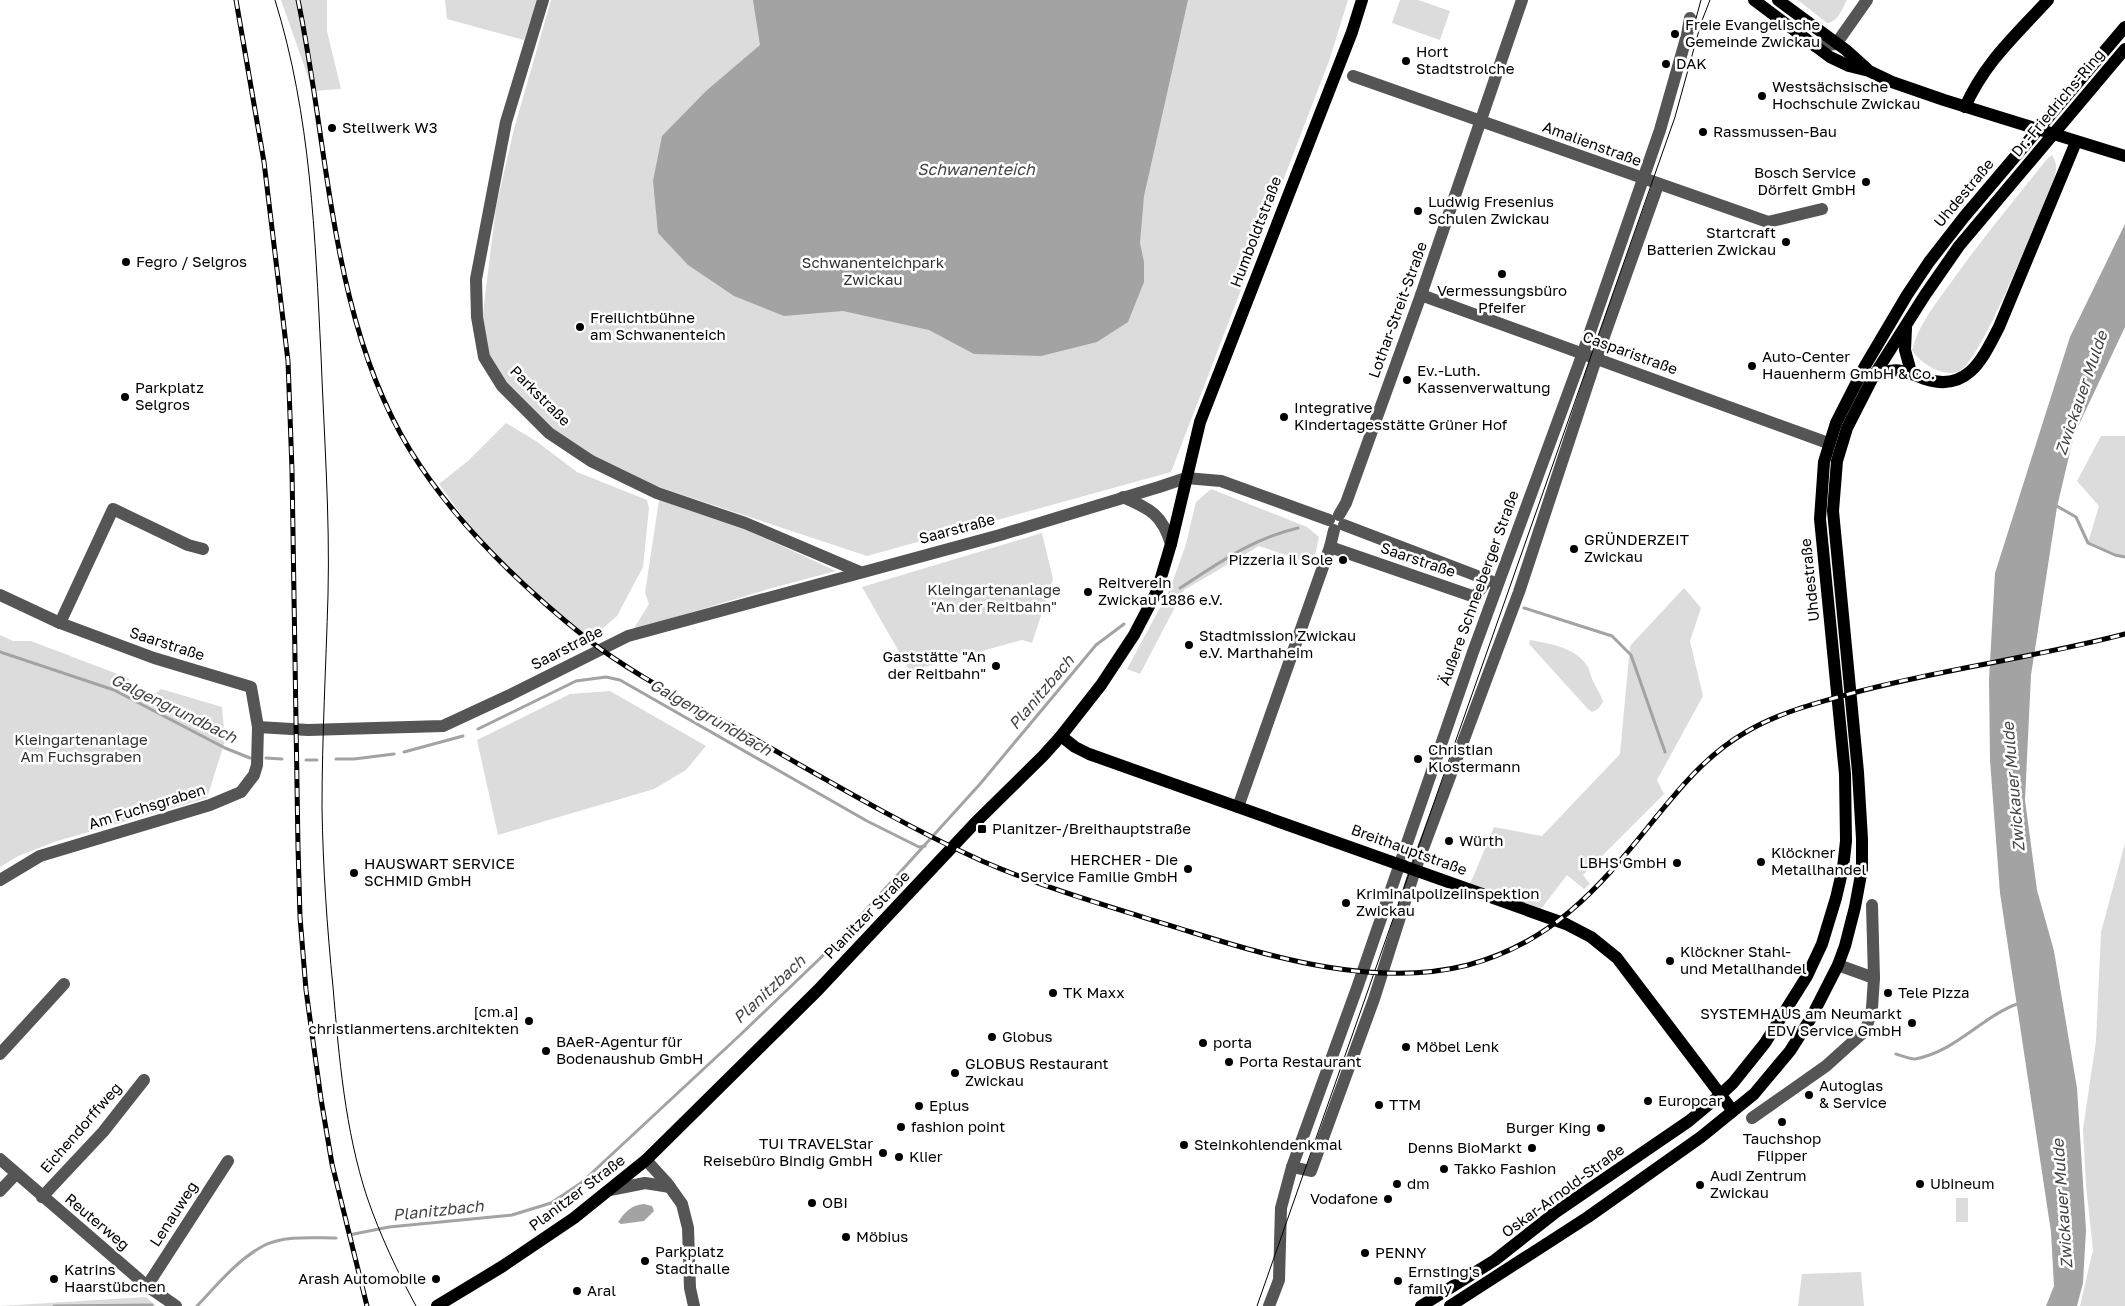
<svg xmlns="http://www.w3.org/2000/svg" width="2125" height="1306" viewBox="0 0 2125 1306" font-family="'Golos Text',sans-serif">
<style>
.green{fill:#dcdcdc}
.water{fill:#a3a3a3}
.lines{fill:none;stroke-linecap:round;stroke-linejoin:round}
.stream{stroke:#a3a3a3;stroke-width:3}
.minor{stroke:#555;stroke-width:12}
.major{stroke:#000;stroke-width:12}
.tram{stroke:#000;stroke-width:1}
.rail-casing{stroke:#000;stroke-width:5}
.rail{stroke:#fff;stroke-width:3;stroke-dasharray:9;stroke-linecap:butt}
.poi-dot{fill:#000;stroke:#fff;stroke-width:2}
.labels{text-anchor:middle;stroke-width:5;stroke-linejoin:round;paint-order:stroke}
.poi-label{font-size:15px;fill:#000;stroke:#fff;text-anchor:start}
.street-label{font-size:15px;fill:#000;stroke:#fff}
.park-label{font-size:15px;fill:#333;stroke:#fff}
.water-label{font-size:16px;font-style:italic;fill:#444;stroke:#fff}
</style>
<rect width="100%" height="100%" fill="#fff"/>
<g class="green">
<path d="M281,0H327V31L341,89L313,91Z"/>
<path d="M445,0H537L524,40L447,19Z"/>
<path d="M551,0H1348L1329,61L1171,472L867,556L653,485L595,461L531,416L496,370L486,348L482,321L496,207L514,129Z"/>
<path d="M1400,0H1418L1450,11L1440,40L1392,23Z"/>
<path d="M1798,0H1847C1842,9 1838,22 1827,23Z"/>
<path d="M2052,155C2059,166 2056,174 2051,186C2039,214 1980,365 1958,372C1942,377 1920,363 1912,350C1919,324 1936,303 1952,281C1982,239 2015,199 2047,159Z"/>
<path d="M506,423L536,441L577,472L647,500L649,508L643,567L617,616L589,640L525,584L479,539L439,484L468,461Z"/>
<path d="M2101,436H2125V557L2115,555L2088,543L2099,506L2077,481Z"/>
<path d="M1211,489L1307,527L1319,537L1313,564L1259,546L1184,590L1140,674L1127,669L1170,589L1186,544L1196,502Z"/>
<path d="M659,500L745,529L836,571L772,588L633,630L649,604L645,593Z"/>
<path d="M1042,533L1053,579L1032,643L1022,640L910,671L862,587Z"/>
<path d="M1684,588L1701,608L1690,641L1703,696L1657,780L1664,794L1583,875L1590,884L1584,889L1567,875L1537,914L1468,889L1494,827L1542,836L1620,754L1630,646Z"/>
<path d="M0,635L13,641H31L128,678L133,687L155,694L161,689L222,707L225,741L207,798L57,841L18,856L0,867Z"/>
<path d="M1530,640C1550,644 1576,647 1588,667C1590,671 1591,677 1593,681C1596,688 1601,694 1603,702L1598,709L1592,712L1587,708L1529,644Z"/>
<path d="M610,691L706,746L686,770L654,789L498,835L477,740L570,694Z"/>
<path d="M2125,843V1306H2080L2093,1250L2086,1185L2083,1129L2096,1041L2101,932Z"/>
<rect x="1956" y="1198" width="12" height="24"/>
<path d="M1861,1272L1864,1306H1798L1802,1274Z"/>
<path d="M146,1297L156,1306H0Z"/>
</g>
<g class="water">
<path d="M753,0H1188L1144,196L1140,243L1144,262V282L1128,322L1097,342L1041,356L974,354L929,330L843,311L784,316L734,296L688,265L658,233L653,181L662,136L706,91L760,45Z"/>
<path d="M2125,224V327L2074,435L2057,507L2031,675L2025,800L2037,890L2054,951L2077,1088L2086,1230L2083,1283L2077,1306H2046L2054,1286L2051,1232L2000,893L1990,760L1989,680L1995,573L2070,337Z"/>
<path d="M644,1204L652,1206L654,1211L644,1221L621,1224L618,1222C625,1212 631,1205 644,1204Z"/>
</g>
<g class="lines">
<g class="stream">
<path d="M2055,505L2076,517L2088,543L2115,555L2125,557"/>
<path d="M1180,588C1219,563 1251,539 1298,528"/>
<path d="M1524,608L1612,636L1631,655L1665,752"/>
<path d="M0,652L114,690L225,748L250,758"/>
<path d="M478,729L576,681L606,677L620,680L867,821L919,847L925,846"/>
<path d="M404,752L463,736"/>
<path d="M266,758L282,759"/>
<path d="M336,759H354L394,754"/>
<path d="M306,760H317"/>
<path d="M1896,1054C1902,1056 1910,1059 1915,1059C1956,1052 1983,1015 2020,1003"/>
<path d="M349,1235L389,1227L512,1215L551,1203L581,1183L739,1036L835,944L980,784L1096,645L1124,624"/>
<path d="M54,1306L152,1305"/>
<path d="M197,1306C217,1285 237,1260 263,1246C285,1235 313,1238 336,1238"/>
</g>
<g class="minor">
<path d="M543,0L506,122L476,279L477,317L484,357L502,386L549,433L591,461L657,493L745,523L860,572"/>
<path d="M1815,46L1836,44L1867,0"/>
<path d="M1353,76L1768,222L1822,209"/>
<path d="M1421,295L1828,443"/>
<path d="M1123,497C1150,509 1162,514 1171,544"/>
<path d="M1339,515L1346,503L1421,295L1522,0"/>
<path d="M1344,525L1493,582"/>
<path d="M1330,547L1475,597L1487,580"/>
<path d="M0,595L60,623L154,658L251,687L258,727L257,765L254,775L241,792L210,805L40,856L0,880"/>
<path d="M60,623L113,509L188,545L203,549"/>
<path d="M258,727L308,730L443,726L510,695L628,636L1000,535L1159,487L1186,478L1221,481L1329,520"/>
<path d="M1238,807L1330,547L1334,530"/>
<path d="M1872,905L1874,978"/>
<path d="M0,1054L64,984"/>
<path d="M1752,1118L1826,1066L1866,1030L1872,1008L1874,978L1838,965"/>
<path d="M0,1159L147,1286L176,1306"/>
<path d="M646,1160L667,1183L682,1204L688,1228L690,1288L694,1306"/>
<path d="M1292,1167L1311,1171L1374,999L1415,870L1519,592L1596,359L1658,185"/>
<path d="M610,1190L645,1183L670,1187"/>
<path d="M0,1191L16,1174"/>
<path d="M42,1197L103,1132L144,1080"/>
<path d="M147,1286L228,1161"/>
<path d="M1269,1306L1279,1280L1281,1208L1292,1167L1357,988L1473,652L1580,361L1660,130L1687,35L1690,18"/>
</g>
<g class="major">
<path d="M1754,0L1830,57L1849,66L1869,71L1892,82L1944,100L2125,156"/>
<path d="M1778,0L1846,50L1867,69"/>
<path d="M1965,107C1985,62 2015,36 2048,0"/>
<path d="M1906,328L1905,350L1911,372"/>
<path d="M1873,377C1897,365 1903,371 1925,379C1968,393 1983,358 1999,327L2076,142"/>
<path d="M1061,736L1075,747L1089,754L1566,924L1591,937L1617,958L1733,1111"/>
<path d="M437,1306L503,1266L574,1218L646,1160L818,990L975,823L1043,756L1061,736L1101,685L1134,635L1157,591L1171,544L1200,422L1352,32L1362,0"/>
<path d="M1421,1306L1495,1260L1556,1212L1689,1121L1719,1096L1733,1083L1765,1043L1807,976L1822,944L1836,898L1843,868L1846,841L1845,774L1820,519L1824,462L1836,423L1865,366L1907,295L1929,262L1964,217L2125,27"/>
<path d="M1450,1306L1588,1217L1701,1137L1754,1094L1790,1051L1811,1018L1838,965L1845,946L1855,907L1862,869V839L1858,772L1833,511L1837,461L1847,428L1873,377L1925,295L1959,246L2125,49"/>
</g>
<g class="tram">
<path d="M275,0C311,116 315,235 321,355C324,435 330,515 328,595C326,666 322,737 322,808C323,868 327,927 333,987C339,1057 345,1130 367,1197C380,1235 397,1271 416,1306"/>
<path d="M1695,22L1701,0"/>
<path d="M1257,1306L1675,117L1701,23L1710,0"/>
</g>
<g class="rail-casing">
<g id="rail">
<path d="M236,0L264,162L288,361L292,470L298,847L300,917L306,990L321,1099L332,1164L367,1306"/>
<path d="M298,0C329,147 330,320 410,450C455,523 520,585 586,638C634,676 691,703 744,733C822,777 900,824 982,861C1049,890 1121,910 1191,932C1278,959 1378,988 1468,965C1551,943 1598,889 1649,826C1678,790 1706,755 1746,732C1778,713 1813,704 1849,694C1940,669 2034,658 2125,634"/>
</g>
</g>
<use href="#rail" class="rail"/>
</g>
<g class="poi-dot">
<circle cx="1675" cy="34" r="5"/>
<circle cx="1406" cy="61" r="5"/>
<circle cx="1666" cy="64" r="5"/>
<circle cx="1762" cy="96" r="5"/>
<circle cx="332" cy="128" r="5"/>
<circle cx="1703" cy="132" r="5"/>
<circle cx="1866" cy="182" r="5"/>
<circle cx="1418" cy="211" r="5"/>
<circle cx="1786" cy="242" r="5"/>
<circle cx="126" cy="262" r="5"/>
<circle cx="1502" cy="274" r="5"/>
<circle cx="580" cy="327" r="5"/>
<circle cx="1752" cy="366" r="5"/>
<circle cx="1407" cy="380" r="5"/>
<circle cx="125" cy="397" r="5"/>
<circle cx="1284" cy="417" r="5"/>
<circle cx="1574" cy="549" r="5"/>
<circle cx="1343" cy="560" r="5"/>
<circle cx="1088" cy="592" r="5"/>
<circle cx="1189" cy="645" r="5"/>
<circle cx="996" cy="666" r="5"/>
<circle cx="1418" cy="759" r="5"/>
<rect x="977" y="824" width="10" height="10" rx="2.5"/>
<circle cx="1449" cy="841" r="5"/>
<circle cx="1761" cy="862" r="5"/>
<circle cx="1677" cy="863" r="5"/>
<circle cx="1188" cy="869" r="5"/>
<circle cx="354" cy="873" r="5"/>
<circle cx="1346" cy="903" r="5"/>
<circle cx="1670" cy="961" r="5"/>
<circle cx="1053" cy="993" r="5"/>
<circle cx="1888" cy="993" r="5"/>
<circle cx="529" cy="1021" r="5"/>
<circle cx="1912" cy="1023" r="5"/>
<circle cx="992" cy="1037" r="5"/>
<circle cx="1203" cy="1043" r="5"/>
<circle cx="1406" cy="1047" r="5"/>
<circle cx="546" cy="1051" r="5"/>
<circle cx="1229" cy="1062" r="5"/>
<circle cx="955" cy="1073" r="5"/>
<circle cx="1809" cy="1095" r="5"/>
<circle cx="1648" cy="1101" r="5"/>
<circle cx="1379" cy="1105" r="5"/>
<circle cx="919" cy="1106" r="5"/>
<circle cx="1782" cy="1122" r="5"/>
<circle cx="901" cy="1127" r="5"/>
<circle cx="1601" cy="1128" r="5"/>
<circle cx="1184" cy="1145" r="5"/>
<circle cx="1532" cy="1148" r="5"/>
<circle cx="883" cy="1153" r="5"/>
<circle cx="899" cy="1157" r="5"/>
<circle cx="1444" cy="1169" r="5"/>
<circle cx="1397" cy="1184" r="5"/>
<circle cx="1920" cy="1184" r="5"/>
<circle cx="1700" cy="1185" r="5"/>
<circle cx="1388" cy="1199" r="5"/>
<circle cx="812" cy="1203" r="5"/>
<circle cx="846" cy="1237" r="5"/>
<circle cx="1365" cy="1253" r="5"/>
<circle cx="645" cy="1261" r="5"/>
<circle cx="54" cy="1279" r="5"/>
<circle cx="436" cy="1279" r="5"/>
<circle cx="1398" cy="1281" r="5"/>
<circle cx="577" cy="1291" r="5"/>
</g>
<g class="labels">
<g class="poi-label">
<text x="1685" y="30">Freie Evangelische<tspan x="1685" dy="17">Gemeinde Zwickau</tspan></text>
<text x="1416" y="57">Hort<tspan x="1416" dy="17">Stadtstrolche</tspan></text>
<text x="1676" y="69">DAK</text>
<text x="1772" y="92">Westsächsische<tspan x="1772" dy="17">Hochschule Zwickau</tspan></text>
<text x="342" y="133">Stellwerk W3</text>
<text x="1713" y="137">Rassmussen-Bau</text>
<text x="1856" y="178" text-anchor="end">Bosch Service<tspan x="1856" dy="17">Dörfelt GmbH</tspan></text>
<text x="1428" y="207">Ludwig Fresenius<tspan x="1428" dy="17">Schulen Zwickau</tspan></text>
<text x="1776" y="238" text-anchor="end">Startcraft<tspan x="1776" dy="17">Batterien Zwickau</tspan></text>
<text x="136" y="267">Fegro / Selgros</text>
<text x="1502" y="296" text-anchor="middle">Vermessungsbüro<tspan x="1502" dy="17">Pfeifer</tspan></text>
<text x="590" y="323">Freilichtbühne<tspan x="590" dy="17">am Schwanenteich</tspan></text>
<text x="1762" y="362">Auto-Center<tspan x="1762" dy="17">Hauenherm GmbH &amp; Co.</tspan></text>
<text x="1417" y="376">Ev.-Luth.<tspan x="1417" dy="17">Kassenverwaltung</tspan></text>
<text x="135" y="393">Parkplatz<tspan x="135" dy="17">Selgros</tspan></text>
<text x="1294" y="413">Integrative<tspan x="1294" dy="17">Kindertagesstätte Grüner Hof</tspan></text>
<text x="1584" y="545">GRÜNDERZEIT<tspan x="1584" dy="17">Zwickau</tspan></text>
<text x="1333" y="565" text-anchor="end">Pizzeria il Sole</text>
<text x="1098" y="588">Reitverein<tspan x="1098" dy="17">Zwickau 1886 e.V.</tspan></text>
<text x="1199" y="641">Stadtmission Zwickau<tspan x="1199" dy="17">e.V. Marthaheim</tspan></text>
<text x="986" y="662" text-anchor="end">Gaststätte "An<tspan x="986" dy="17">der Reitbahn"</tspan></text>
<text x="1428" y="755">Christian<tspan x="1428" dy="17">Klostermann</tspan></text>
<text x="992" y="834">Planitzer-/Breithauptstraße</text>
<text x="1459" y="846">Würth</text>
<text x="1771" y="858">Klöckner<tspan x="1771" dy="17">Metallhandel</tspan></text>
<text x="1178" y="865" text-anchor="end">HERCHER - Die<tspan x="1178" dy="17">Service Familie GmbH</tspan></text>
<text x="1667" y="868" text-anchor="end">LBHS GmbH</text>
<text x="364" y="869">HAUSWART SERVICE<tspan x="364" dy="17">SCHMID GmbH</tspan></text>
<text x="1356" y="899">Kriminalpolizeiinspektion<tspan x="1356" dy="17">Zwickau</tspan></text>
<text x="1680" y="957">Klöckner Stahl-<tspan x="1680" dy="17">und Metallhandel</tspan></text>
<text x="1063" y="998">TK Maxx</text>
<text x="1898" y="998">Tele Pizza</text>
<text x="519" y="1017" text-anchor="end">[cm.a]<tspan x="519" dy="17">christianmertens.architekten</tspan></text>
<text x="1902" y="1019" text-anchor="end">SYSTEMHAUS am Neumarkt<tspan x="1902" dy="17">EDV Service GmbH</tspan></text>
<text x="1002" y="1042">Globus</text>
<text x="556" y="1047">BAeR-Agentur für<tspan x="556" dy="17">Bodenaushub GmbH</tspan></text>
<text x="1213" y="1048">porta</text>
<text x="1416" y="1052">Möbel Lenk</text>
<text x="1239" y="1067">Porta Restaurant</text>
<text x="965" y="1069">GLOBUS Restaurant<tspan x="965" dy="17">Zwickau</tspan></text>
<text x="1819" y="1091">Autoglas<tspan x="1819" dy="17">&amp; Service</tspan></text>
<text x="1658" y="1106">Europcar</text>
<text x="1389" y="1110">TTM</text>
<text x="929" y="1111">Eplus</text>
<text x="911" y="1132">fashion point</text>
<text x="1591" y="1133" text-anchor="end">Burger King</text>
<text x="1782" y="1144" text-anchor="middle">Tauchshop<tspan x="1782" dy="17">Flipper</tspan></text>
<text x="873" y="1149" text-anchor="end">TUI TRAVELStar<tspan x="873" dy="17">Reisebüro Bindig GmbH</tspan></text>
<text x="1194" y="1150">Steinkohlendenkmal</text>
<text x="1522" y="1153" text-anchor="end">Denns BioMarkt</text>
<text x="909" y="1162">Klier</text>
<text x="1454" y="1174">Takko Fashion</text>
<text x="1710" y="1181">Audi Zentrum<tspan x="1710" dy="17">Zwickau</tspan></text>
<text x="1407" y="1189">dm</text>
<text x="1930" y="1189">Ubineum</text>
<text x="1378" y="1204" text-anchor="end">Vodafone</text>
<text x="822" y="1208">OBI</text>
<text x="856" y="1242">Möbius</text>
<text x="655" y="1257">Parkplatz<tspan x="655" dy="17">Stadthalle</tspan></text>
<text x="1375" y="1258">PENNY</text>
<text x="64" y="1275">Katrins<tspan x="64" dy="17">Haarstübchen</tspan></text>
<text x="1408" y="1277">Ernsting's<tspan x="1408" dy="17">family</tspan></text>
<text x="426" y="1284" text-anchor="end">Arash Automobile</text>
<text x="587" y="1296">Aral</text>
</g>
<g class="street-label">
<text transform="translate(2058 103) rotate(-50)" y="5">Dr.-Friedrichs-Ring</text>
<text transform="translate(1592 144) rotate(20)" y="5">Amalienstraße</text>
<text transform="translate(1964 193) rotate(-50)" y="5">Uhdestraße</text>
<text transform="translate(1256 232) rotate(-69)" y="5">Humboldtstraße</text>
<text transform="translate(1398 310) rotate(-70)" y="5">Lothar-Streit-Straße</text>
<text transform="translate(1630 353) rotate(20)" y="5">Casparistraße</text>
<text transform="translate(540 396) rotate(45)" y="5">Parkstraße</text>
<text transform="translate(957 529) rotate(-15)" y="5">Saarstraße</text>
<text transform="translate(1418 560) rotate(19)" y="5">Saarstraße</text>
<text transform="translate(1810 580) rotate(-96)" y="5">Uhdestraße</text>
<text transform="translate(1479 588) rotate(-70)" y="5">Äußere Schneeberger Straße</text>
<text transform="translate(167 644) rotate(18)" y="5">Saarstraße</text>
<text transform="translate(567 648) rotate(-27)" y="5">Saarstraße</text>
<text transform="translate(147 807) rotate(-17)" y="5">Am Fuchsgraben</text>
<text transform="translate(1409 850) rotate(20)" y="5">Breithauptstraße</text>
<text transform="translate(867 915) rotate(-46)" y="5">Planitzer Straße</text>
<text transform="translate(81 1128) rotate(-49)" y="5">Eichendorffweg</text>
<text transform="translate(1563 1191) rotate(-36)" y="5">Oskar-Arnold-Straße</text>
<text transform="translate(577 1193) rotate(-37)" y="5">Planitzer Straße</text>
<text transform="translate(174 1214) rotate(-57)" y="5">Lenauweg</text>
<text transform="translate(97 1222) rotate(40)" y="5">Reuterweg</text>
</g>
<g class="park-label">
<text x="873" y="268">Schwanenteichpark<tspan x="873" dy="17">Zwickau</tspan></text>
<text x="994" y="595">Kleingartenanlage<tspan x="994" dy="17">"An der Reitbahn"</tspan></text>
<text x="81" y="745">Kleingartenanlage<tspan x="81" dy="17">Am Fuchsgraben</tspan></text>
</g>
<g class="water-label">
<text x="976" y="175">Schwanenteich</text>
<text transform="translate(2081 393) rotate(-71)" y="6">Zwickauer Mulde</text>
<text transform="translate(1041 692) rotate(-50)" y="6">Planitzbach</text>
<text transform="translate(174 708) rotate(26)" y="6">Galgengrundbach</text>
<text transform="translate(711 717) rotate(30)" y="6">Galgengrundbach</text>
<text transform="translate(2013 787) rotate(-95)" y="6">Zwickauer Mulde</text>
<text transform="translate(769 989) rotate(-43)" y="6">Planitzbach</text>
<text transform="translate(2062 1204) rotate(-94)" y="6">Zwickauer Mulde</text>
<text transform="translate(438 1210) rotate(-6)" y="6">Planitzbach</text>
</g>
</g>
</svg>
